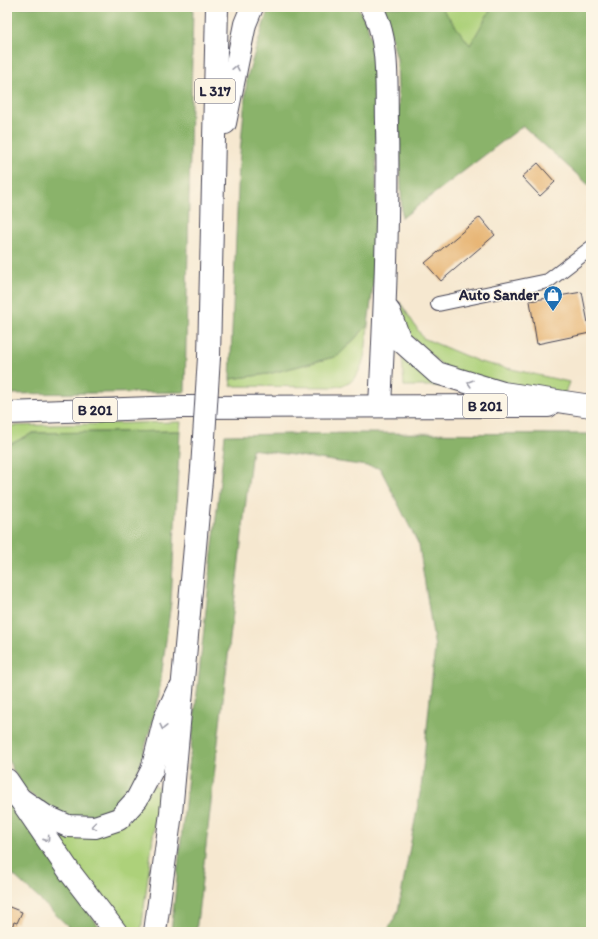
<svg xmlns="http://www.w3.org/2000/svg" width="598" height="939" viewBox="0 0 598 939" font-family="Itim,sans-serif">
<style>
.green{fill:#add17a;stroke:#687a5a}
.forest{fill:#8ab36a;stroke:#566a52}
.building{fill:#e7b575}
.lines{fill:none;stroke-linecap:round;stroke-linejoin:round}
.minor-casing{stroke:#424051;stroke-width:16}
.primary-casing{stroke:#424051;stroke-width:24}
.trunk-casing{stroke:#424051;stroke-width:24}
.minor{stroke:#fff;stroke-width:14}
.primary{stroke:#fff;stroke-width:22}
.trunk{stroke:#fff;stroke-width:22}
.trunk-bridge-casing{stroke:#424051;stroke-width:24;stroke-linecap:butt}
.trunk-bridge{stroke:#fff;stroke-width:22}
.oneway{stroke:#9c9ca7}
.labels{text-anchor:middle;stroke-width:3;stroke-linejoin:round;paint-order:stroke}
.shield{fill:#fcf5e5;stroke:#63616e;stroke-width:1}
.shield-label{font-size:14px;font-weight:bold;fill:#22223b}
.poi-label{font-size:15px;font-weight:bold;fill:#22223b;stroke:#fcf5e5;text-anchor:end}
</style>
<rect width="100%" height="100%" fill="#fcf5e5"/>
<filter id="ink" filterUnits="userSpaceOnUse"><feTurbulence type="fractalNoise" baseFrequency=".025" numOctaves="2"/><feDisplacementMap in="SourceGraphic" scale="8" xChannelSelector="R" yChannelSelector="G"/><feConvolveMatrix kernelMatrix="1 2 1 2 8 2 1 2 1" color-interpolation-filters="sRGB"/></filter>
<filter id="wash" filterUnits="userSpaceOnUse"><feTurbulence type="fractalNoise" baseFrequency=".012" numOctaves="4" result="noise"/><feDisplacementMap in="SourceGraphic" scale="16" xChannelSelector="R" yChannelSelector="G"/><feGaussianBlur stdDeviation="0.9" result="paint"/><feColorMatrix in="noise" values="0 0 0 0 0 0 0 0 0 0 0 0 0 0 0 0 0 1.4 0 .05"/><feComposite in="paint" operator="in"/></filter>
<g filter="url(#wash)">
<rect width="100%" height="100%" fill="#f6e8d0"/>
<g class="green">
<path d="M441,7H492L470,46Z"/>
<path d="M400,302L423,338L480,362L569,382L565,393L520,390L446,369L406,332Z"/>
<path d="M368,325C366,344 366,371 349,383C345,385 339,386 334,387L231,386L230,379L268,374L338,356Z"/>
<path d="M402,356L446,386H404Z"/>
<path d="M181,422L180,431L33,433L7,446V426Z"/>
<path d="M154,785L159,788L141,932H124L45,824L71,835Z"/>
</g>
<g class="forest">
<path d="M7,7H193L185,392L7,394Z"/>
<path d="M269,7H358L367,24L375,54L377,235L374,279L368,325L338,356L268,374L230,379L239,164L247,77Z"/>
<path d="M383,7H441L470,45L492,7H591V187L523,126L402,218L397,59Z"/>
<path d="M180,431L171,602L158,701L140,766L125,799L93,818H64L23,789L7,758V446L33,433Z"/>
<path d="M355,433L591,434V932H387L398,911L421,788L435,648L419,545L380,468L252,449L196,932H171L225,435Z"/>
<path d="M7,797L103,932H65L68,926L7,869Z"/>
</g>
<g id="blocks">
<g class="building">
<path d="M538,163L555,182L540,196L522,177Z"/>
<path d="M480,217L495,235L441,281L425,263Z"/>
<path d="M582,292L590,333L537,344L530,301Z"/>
<path d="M7,906L22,912L17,923L14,922L10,932H7Z"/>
</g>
</g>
</g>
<g filter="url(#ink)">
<use href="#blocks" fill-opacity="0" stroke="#424051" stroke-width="1"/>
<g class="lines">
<g class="minor-casing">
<path id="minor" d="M438,304L548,281L591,248"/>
</g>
<g class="primary-casing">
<path id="primary" d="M7,413L182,407L548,406"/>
</g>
<g class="trunk-casing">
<g id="trunk">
<path d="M371,7C390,37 386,88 387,123C389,217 385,311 380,405"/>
<path d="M225,123L245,24L252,7"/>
<path d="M389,311L400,340L437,373L503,393L591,406"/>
<path d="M209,357L217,7"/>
<path d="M7,780L69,871L116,932"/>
<path d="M16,796L45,816L68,826L95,827L119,819L137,799L152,770L165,718L177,692"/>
<path d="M155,932L171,813L202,469"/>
</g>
</g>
<use href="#minor" class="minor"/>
<use href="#primary" class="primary"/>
<use href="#trunk" class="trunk"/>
<g class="trunk-bridge-casing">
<path id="trunk-bridge" d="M202,469L209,357"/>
</g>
<use href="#trunk-bridge" class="trunk-bridge"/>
</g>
<defs><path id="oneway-chevron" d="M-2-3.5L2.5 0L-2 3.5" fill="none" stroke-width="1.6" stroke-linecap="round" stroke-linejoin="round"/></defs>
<g class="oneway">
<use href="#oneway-chevron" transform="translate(236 68) rotate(-78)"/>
<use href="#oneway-chevron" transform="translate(470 383) rotate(-163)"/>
<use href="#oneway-chevron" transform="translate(163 727) rotate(103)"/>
<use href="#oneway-chevron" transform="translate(94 826) rotate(173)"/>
<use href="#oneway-chevron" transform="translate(47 839) rotate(55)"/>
</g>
</g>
<defs>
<g id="shop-pin" transform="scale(1)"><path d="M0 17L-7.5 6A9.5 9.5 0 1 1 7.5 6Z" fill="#1f6fb2" stroke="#fcf5e5"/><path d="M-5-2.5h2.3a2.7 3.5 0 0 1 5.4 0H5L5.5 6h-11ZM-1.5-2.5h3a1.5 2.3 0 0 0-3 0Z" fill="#fff"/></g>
</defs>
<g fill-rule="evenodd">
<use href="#shop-pin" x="553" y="295"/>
</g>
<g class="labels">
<g class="shield">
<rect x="195" y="79" width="40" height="24" rx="3"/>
<rect x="463" y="394" width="44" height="24" rx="3"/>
<rect x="73" y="398" width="44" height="24" rx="3"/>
</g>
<g class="shield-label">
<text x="215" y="96">L 317</text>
<text x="485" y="411">B 201</text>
<text x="95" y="415">B 201</text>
</g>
<g class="poi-label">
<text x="539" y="300">Auto Sander</text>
</g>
</g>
<rect width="598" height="939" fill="none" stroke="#fcf5e5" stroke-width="24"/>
</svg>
